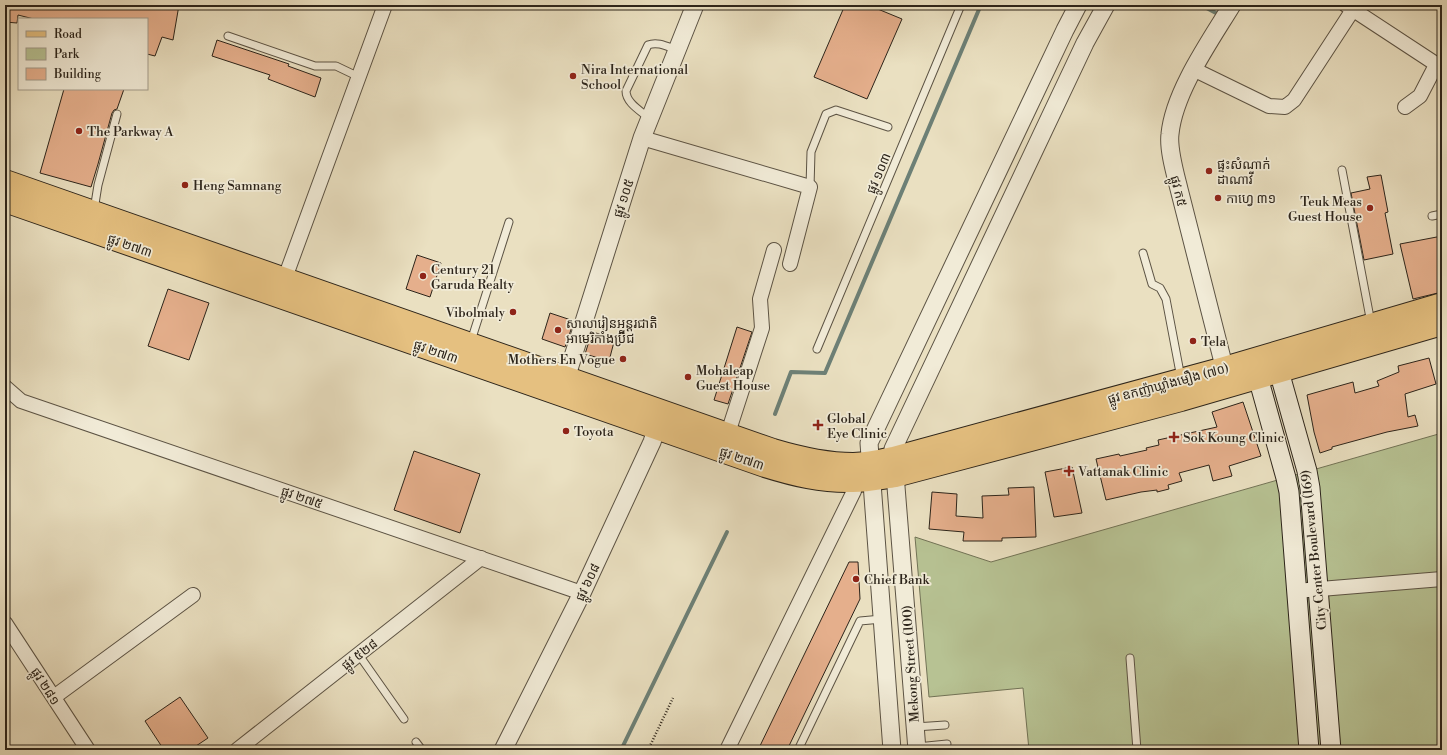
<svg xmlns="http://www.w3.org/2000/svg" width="1447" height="755" viewBox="0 0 1447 755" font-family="'Libre Bodoni','Noto Sans Khmer',serif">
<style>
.green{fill:#b7c293;stroke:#727356}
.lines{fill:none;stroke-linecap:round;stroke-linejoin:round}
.stream{stroke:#6d8076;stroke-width:4}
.building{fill:#e5af8c;stroke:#2c241a}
.service-casing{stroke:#5c5344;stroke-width:9}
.minor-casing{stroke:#5c5344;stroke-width:16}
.tertiary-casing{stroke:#5c5344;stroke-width:19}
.secondary-casing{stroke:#2c241a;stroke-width:21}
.primary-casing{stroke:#2c241a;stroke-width:24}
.path{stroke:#2c241a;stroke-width:2.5;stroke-dasharray:1 2;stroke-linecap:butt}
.service{stroke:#f1ebd7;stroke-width:7}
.minor{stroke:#f1ebd7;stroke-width:14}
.tertiary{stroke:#f1ebd7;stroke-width:17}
.secondary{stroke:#f1ebd7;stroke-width:19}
.primary{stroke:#e5c080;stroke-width:22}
.poi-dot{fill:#8f2418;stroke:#f1ebd7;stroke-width:1.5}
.labels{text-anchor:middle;stroke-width:3.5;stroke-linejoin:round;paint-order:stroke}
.poi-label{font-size:13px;fill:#2c241a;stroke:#f1ebd7;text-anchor:start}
.street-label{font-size:13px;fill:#2c241a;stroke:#f1ebd7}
</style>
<rect width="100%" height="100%" fill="#eae0c1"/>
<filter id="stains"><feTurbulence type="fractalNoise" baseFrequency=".005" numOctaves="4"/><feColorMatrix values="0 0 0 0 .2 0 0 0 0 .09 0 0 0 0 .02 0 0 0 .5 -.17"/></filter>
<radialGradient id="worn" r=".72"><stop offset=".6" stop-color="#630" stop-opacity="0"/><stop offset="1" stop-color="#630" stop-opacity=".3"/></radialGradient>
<path class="green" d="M1442,433V750H1029L1023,688L929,697L915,537L991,562Z"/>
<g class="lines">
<g class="stream">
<path d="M1201,5L1216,13"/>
<path d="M775,414L791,372L825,373L980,7"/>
<path d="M621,750L727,532"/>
</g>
</g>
<g class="building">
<path d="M5,5H179L173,40L162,37L155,56L147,54V19H34L18,15L17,23L5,22Z"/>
<path d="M845,5H868L902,19L867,99L814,77Z"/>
<path d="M217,40L289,64L288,66L321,78L315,97L268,79L270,75L212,56Z"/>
<path d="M64,89H124L117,109L114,110L112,113L98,164L91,187L40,173Z"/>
<path d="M1381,175L1388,212L1385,213L1393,254L1364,260L1351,193L1370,189L1367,177Z"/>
<path d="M1442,236V292L1413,299L1400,244Z"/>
<path d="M417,255L441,263L430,297L406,289Z"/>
<path d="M168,289L209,303L189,360L148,346Z"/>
<path d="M550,313L574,321L565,347L542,339Z"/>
<path d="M737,327L752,332L728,404L714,400Z"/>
<path d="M592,332L615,338L609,361L585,354Z"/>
<path d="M1429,358L1436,384L1405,394L1408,417L1415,415L1418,426L1387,432L1332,447V449L1320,453L1314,432L1307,395L1353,382L1355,393L1379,386L1377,381L1399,372L1398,366Z"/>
<path d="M1243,402L1261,456L1229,466L1232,476L1213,481L1209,465L1179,473L1182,481L1168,485L1169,489L1157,492V490L1141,492L1106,500L1096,459L1119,454L1120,456L1147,450L1146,448L1159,445L1158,440L1217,427L1212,412Z"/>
<path d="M414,451L480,474L460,533L394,510Z"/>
<path d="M1072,467L1082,513L1054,517L1045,472Z"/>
<path d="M1034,487L1036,537L1002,538V541H963L964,532L929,529L932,492L957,494L956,516L983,518L982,496L1009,495L1008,488Z"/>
<path d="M849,562H858L860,599L787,750H758Z"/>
<path d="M180,697L208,738L190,750H164L145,721Z"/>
</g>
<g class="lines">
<g class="service-casing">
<g id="service">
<path d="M228,36L315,66H336L359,77"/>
<path d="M650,119C641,111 626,103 626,91L648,45C658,41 668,47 677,50"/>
<path d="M1342,170L1371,323"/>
<path d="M810,187L811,152L826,114L836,110L888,127"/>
<path d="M94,210L98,185L117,114"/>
<path d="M1432,216L1442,214"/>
<path d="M1143,253L1152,284L1160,288L1166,299L1181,378"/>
<path d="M471,341L509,222"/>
<path d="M817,349L961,5"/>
<path d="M359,655L404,719"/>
<path d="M1130,658L1137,750"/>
<path d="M915,727L945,725"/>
<path d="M416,742L422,750"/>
<path d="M917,747L947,744"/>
<path d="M798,750L860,621L882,619"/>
</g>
</g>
<g class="minor-casing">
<g id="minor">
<path d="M1346,5L1442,68"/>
<path d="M1193,69L1269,106L1285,107L1294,100L1356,5"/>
<path d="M1405,107L1420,96L1436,65"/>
<path d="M642,138L810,187L790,264"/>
<path d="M282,286L385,5"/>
<path d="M5,387L21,401L582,593"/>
<path d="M728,433L762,328L760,299L774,250"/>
<path d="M1296,591L1442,579"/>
<path d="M5,623L88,750"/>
<path d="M54,697L193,595"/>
<path d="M237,750L481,558"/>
<path d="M727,750L854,491V481"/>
</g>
</g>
<g class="tertiary-casing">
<g id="tertiary">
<path d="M1227,378L1179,189C1175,173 1168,149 1170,134C1174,92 1210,41 1232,5"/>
<path d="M563,388L642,138L695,5"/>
<path d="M503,750L582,593L652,442L660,418"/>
<path d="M892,750L869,443L1065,30L1078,5"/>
<path d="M917,750L893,449L1085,43L1106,5"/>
</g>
</g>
<g class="secondary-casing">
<g id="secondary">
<path d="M1275,357L1307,471L1310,488L1331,750"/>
<path d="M1254,363L1286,478L1289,492L1309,750"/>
</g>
</g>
<g class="primary-casing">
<g id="primary">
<path d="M5,181L773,450C800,458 825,464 853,464C867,464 880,461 893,458L1224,368L1442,304"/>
<path d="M5,201L765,466C794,475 822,482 853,481C867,481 881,478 895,476L1181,400L1442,324"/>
</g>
</g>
<path class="path" d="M648,750L673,698"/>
<use href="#service" class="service"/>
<use href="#minor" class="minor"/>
<use href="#tertiary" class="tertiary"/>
<use href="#secondary" class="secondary"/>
<use href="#primary" class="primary"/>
</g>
<g class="poi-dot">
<circle cx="573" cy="76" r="4"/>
<circle cx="79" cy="131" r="4"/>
<circle cx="1209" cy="171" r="4"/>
<circle cx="185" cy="185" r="4"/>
<circle cx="1218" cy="198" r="4"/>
<circle cx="1370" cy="208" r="4"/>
<circle cx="423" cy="276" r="4"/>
<circle cx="513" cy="312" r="4"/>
<circle cx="558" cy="330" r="4"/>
<circle cx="1193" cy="341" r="4"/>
<circle cx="623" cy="359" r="4"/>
<circle cx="688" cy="377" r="4"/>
<path d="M816 419h4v4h4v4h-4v4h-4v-4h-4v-4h4z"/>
<circle cx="566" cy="431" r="4"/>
<path d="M1172 431h4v4h4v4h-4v4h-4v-4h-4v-4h4z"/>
<path d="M1067 465h4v4h4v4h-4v4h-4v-4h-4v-4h4z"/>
<circle cx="856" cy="579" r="4"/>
</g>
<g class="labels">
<g class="poi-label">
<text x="581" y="74">Nira International<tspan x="581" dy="15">School</tspan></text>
<text x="87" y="136">The Parkway A</text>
<text x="1217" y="169">ផ្ទះសំណាក់<tspan x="1217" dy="15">ដាណាវី</tspan></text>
<text x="193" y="190">Heng Samnang</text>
<text x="1226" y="203">កាហ្វេ ៣១</text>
<text x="1362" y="206" text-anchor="end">Teuk Meas<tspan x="1362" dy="15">Guest House</tspan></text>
<text x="431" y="274">Century 21<tspan x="431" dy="15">Garuda Realty</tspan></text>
<text x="505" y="317" text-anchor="end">Vibolmaly</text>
<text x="566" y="328">សាលារៀនអន្តរជាតិ<tspan x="566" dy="15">អាមេរិកាំងប្រ៊ីជ</tspan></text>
<text x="1201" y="346">Tela</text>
<text x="615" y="364" text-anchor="end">Mothers En Vogue</text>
<text x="696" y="375">Mohaleap<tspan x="696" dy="15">Guest House</tspan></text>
<text x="827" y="423">Global<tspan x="827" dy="15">Eye Clinic</tspan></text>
<text x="574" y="436">Toyota</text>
<text x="1183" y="442">Sok Koung Clinic</text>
<text x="1078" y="476">Vattanak Clinic</text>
<text x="864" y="584">Chief Bank</text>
</g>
<g class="street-label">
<text transform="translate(878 173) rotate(-67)" y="5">ផ្លូវ ១០៣</text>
<text transform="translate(1179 191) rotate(76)" y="5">ផ្លូវ ក៥</text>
<text transform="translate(623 198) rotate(-72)" y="5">ផ្លូវ ១០៥</text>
<text transform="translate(130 245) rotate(19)" y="5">ផ្លូវ ២៧៣</text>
<text transform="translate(436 351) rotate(19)" y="5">ផ្លូវ ២៧៣</text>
<text transform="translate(1168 383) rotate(-15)" y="5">ផ្លូវ ឧកញ៉ាឃ្លាំងមឿង (៧០)</text>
<text transform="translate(742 458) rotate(19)" y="5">ផ្លូវ ២៧៣</text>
<text transform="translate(302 497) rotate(19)" y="5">ផ្លូវ ២៧៥</text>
<text transform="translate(1313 550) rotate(-96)" y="5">City Center Boulevard (169)</text>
<text transform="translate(587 582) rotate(-65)" y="5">ផ្លូវ ៦០៨</text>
<text transform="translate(359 654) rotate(-38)" y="5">ផ្លូវ ៥២៨</text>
<text transform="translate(910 664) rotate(-94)" y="5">Mekong Street (100)</text>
<text transform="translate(46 686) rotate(57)" y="5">ផ្លូវ ២៨១</text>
</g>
</g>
<rect width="1447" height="755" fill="none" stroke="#eae0c1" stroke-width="20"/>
<rect x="6" y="6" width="1435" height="743" fill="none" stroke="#2c241a" stroke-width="2"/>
<rect x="10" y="10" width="1427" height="735" fill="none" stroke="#2c241a"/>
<rect x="18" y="18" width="130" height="72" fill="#f1ebd7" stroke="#a29b8b"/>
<rect x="26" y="31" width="20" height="6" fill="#e5c080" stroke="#a29b8b"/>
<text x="54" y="38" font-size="12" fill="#2c241a">Road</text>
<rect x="26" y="48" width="20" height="12" fill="#b7c293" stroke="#a29b8b"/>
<text x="54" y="58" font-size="12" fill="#2c241a">Park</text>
<rect x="26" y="68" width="20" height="12" fill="#e5af8c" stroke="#a29b8b"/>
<text x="54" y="78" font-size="12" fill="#2c241a">Building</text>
<rect width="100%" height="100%" filter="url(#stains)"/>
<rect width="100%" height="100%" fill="url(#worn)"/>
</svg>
